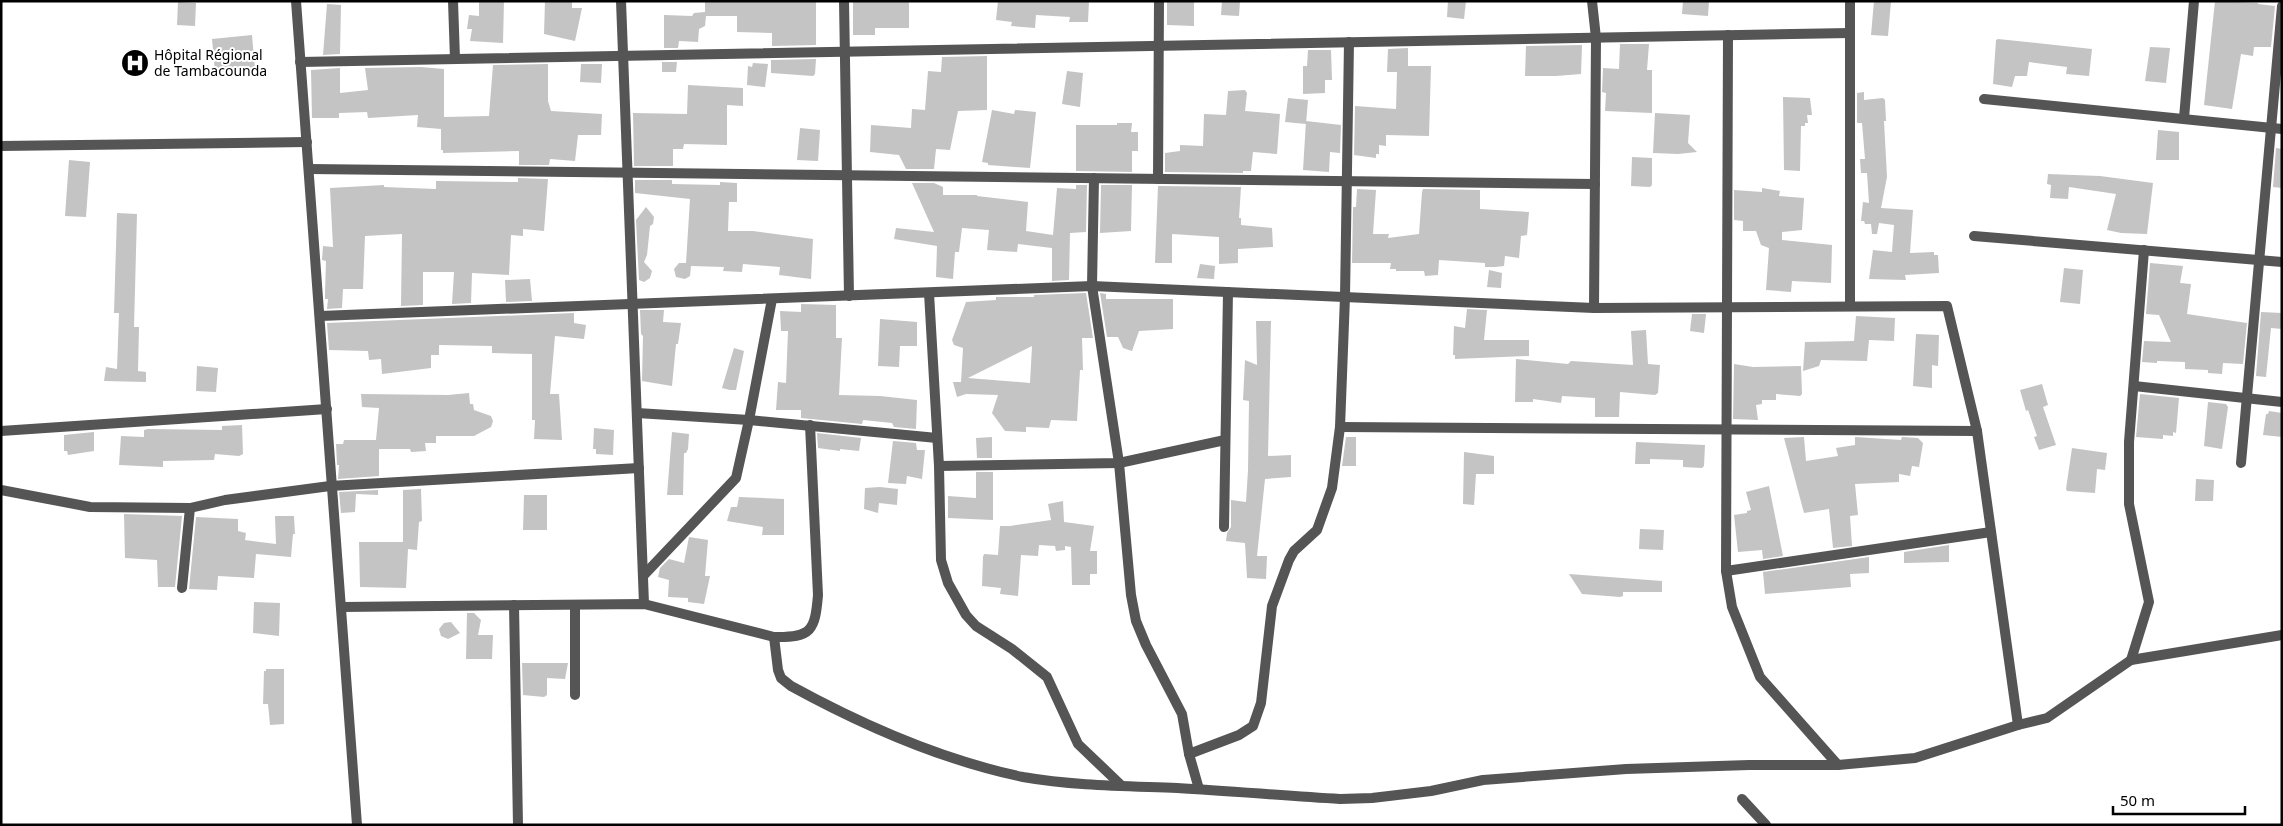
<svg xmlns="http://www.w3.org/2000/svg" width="2283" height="826" viewBox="0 0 2283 826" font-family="'Noto Sans',sans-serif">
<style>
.building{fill:#c4c4c4;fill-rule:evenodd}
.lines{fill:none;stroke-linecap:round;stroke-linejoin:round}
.minor{stroke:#555;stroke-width:10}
.labels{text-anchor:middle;stroke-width:4;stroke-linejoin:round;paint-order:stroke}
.poi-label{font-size:14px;fill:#000;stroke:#fff;text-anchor:start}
</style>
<rect width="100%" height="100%" fill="#fff"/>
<g class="building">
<path d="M479,1H504L503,43L470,41L472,29H467L469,15L479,16Z"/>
<path d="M545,1H572V8H582L575,41L544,34Z"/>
<path d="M705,1L816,2V45L772,46V33L737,32V16H706L705,26L699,29L698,42L679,41L678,48H664V15L692,16L694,13L705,12Z"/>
<path d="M853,1H909V28H875V35H853Z"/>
<path d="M998,1H1089L1088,22H1069L1070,17L1036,15L1035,28L1011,26L1012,22L996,20Z"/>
<path d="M1167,1H1194V26L1167,25Z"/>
<path d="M1222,1H1240L1239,16L1221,15Z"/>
<path d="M1448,1H1466L1464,19L1447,17Z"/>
<path d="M1683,1H1709L1708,16L1682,14Z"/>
<path d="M1874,1H1891L1888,36L1871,35Z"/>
<path d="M2215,1L2258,3V4L2275,6L2271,47H2254L2253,56L2241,54L2232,109L2204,105Z"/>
<path d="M178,2L196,3L195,26L177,25Z"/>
<path d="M327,4L341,5L340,54L323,55Z"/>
<path d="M252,35L255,69L215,72L212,39Z"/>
<path d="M1998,39L2092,49L2089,76L2066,74L2067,67L2029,62L2027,76H2015L2012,87L1993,84L1996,40Z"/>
<path d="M1620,44H1649L1647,70H1652V113L1605,111L1606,93L1602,92L1603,68L1619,69Z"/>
<path d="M1582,45L1581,74L1556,76H1525L1526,46Z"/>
<path d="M2150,47L2170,48L2166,83L2145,81Z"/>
<path d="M1408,48V66H1431L1429,136L1386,135V146L1379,145V154H1376V158L1354,155L1355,106L1396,109L1397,72H1387L1388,49Z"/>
<path d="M1308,50H1331L1332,80H1325V93L1303,94V66H1307Z"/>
<path d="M987,56V110L958,111L950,150L936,149L934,169H906L899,155L870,152L871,125L911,128L912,109L925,110L928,71L941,72L942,57Z"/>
<path d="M816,59L815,74L813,76L771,73V60Z"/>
<path d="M662,62H677L676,72H662Z"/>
<path d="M753,63L768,64L765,87L747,85L748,66L752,67Z"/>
<path d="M548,64V101L551,111L602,114L601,135H578L575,161L550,159L549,165H519V151L443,153V150H441V129L417,127L418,115L368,118L367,112L339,113V118H312L311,70L340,68V93L368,90L365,68L421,67L444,69V117L489,116L493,65Z"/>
<path d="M581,64H602L601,83L580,82Z"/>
<path d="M1067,71L1083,73L1080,107L1062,104Z"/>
<path d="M688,85L743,88V106L727,105V145L684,144L683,149H673V166H634L633,113L687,114Z"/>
<path d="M1245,90L1247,93L1245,111L1280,114L1277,154L1253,152L1251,171H1243V173L1165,172V153L1180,151V145L1203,146L1204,114L1226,115L1228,91Z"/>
<path d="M1864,92V100L1883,98L1885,100L1886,121H1884L1887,177L1881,208L1913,210L1910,253L1934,252V255H1938L1939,273L1905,275L1906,280L1869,279L1873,250L1892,252L1894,225L1879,223L1877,234H1872L1871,224H1865L1864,221H1861L1863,202L1869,203L1867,173H1861L1860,159H1865L1862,123H1857V93Z"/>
<path d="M1783,97L1810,98L1812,115H1807L1808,123H1805V126H1801L1800,171L1784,170Z"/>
<path d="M1288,98L1308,100L1306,124L1285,122Z"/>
<path d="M992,110L1014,114L1015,110L1036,112L1030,168L988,165V163L982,162Z"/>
<path d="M1655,113L1690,115L1688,143L1697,152L1678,154L1653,153Z"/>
<path d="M1306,121L1341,125L1340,153L1330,152L1329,172L1303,170Z"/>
<path d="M1117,123H1132L1131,132H1138V151H1132V172L1076,171V125H1117Z"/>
<path d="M800,128L820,130L818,161L797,160Z"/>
<path d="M2158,130L2179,132V160H2156Z"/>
<path d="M2276,148L2282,149V188L2273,187Z"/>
<path d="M1632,157L1652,158V185L1650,187L1631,186Z"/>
<path d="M69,160L90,162L86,217L65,216Z"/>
<path d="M2048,174L2100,176L2153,183L2147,234L2121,233L2107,230L2116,194L2069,187L2068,199L2050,198L2051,185L2047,184Z"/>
<path d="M518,178L548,179L544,231L523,229V236L511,235L509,275L472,273L471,303L452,304L454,272H423V305L401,306L402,234L365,236L363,289H343L342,308L327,309L328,299H325V293L326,261L322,260L323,246L333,247L330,188L384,185V187L436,189V181L518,182Z"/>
<path d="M635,180H672V184L720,185V182L737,183V202H729L728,231H753L813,239L811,279L779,275L780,267L743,264L742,272L723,271L724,267L691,266L690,276L685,279L676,277L674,269L679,263H686L690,199L635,193Z"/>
<path d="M912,183H934L943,187V195H977V196L1028,202L1026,231L1053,235L1057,188L1076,189V185H1087L1086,232L1070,233L1069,280L1052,281V248L1018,244L1017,252L987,250L989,230L962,228L959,252H955L953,279L936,277L937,246L894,239L896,228L934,232Z"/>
<path d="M1101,185H1132L1131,231L1100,233Z"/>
<path d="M1158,186L1241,187L1239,218H1241V225L1272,228L1273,247L1238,249V263L1219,264V237L1172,234V263H1155Z"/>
<path d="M1762,188L1780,191L1779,196L1804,198L1802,230L1782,232V240L1832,245L1831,283L1792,281L1791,292L1766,290L1769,248L1761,245L1756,231H1743V221L1734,220V190L1762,192Z"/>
<path d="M1357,189L1376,190L1373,234H1389L1388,238L1419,234L1422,192L1423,189H1426L1480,190V209L1529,212L1527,235L1521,236L1519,258L1505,256L1504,266L1495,267H1485V263L1439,260L1438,275L1425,276L1424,271H1396V269H1390L1391,263H1352L1353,207H1356Z"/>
<path d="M646,207L654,217L653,224L650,226L647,255L644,262L652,271L650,278L644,282L639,280L636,220Z"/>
<path d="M117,213L137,214L134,327H139L138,371L146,372V382L104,381L106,367L117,369L119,313H114Z"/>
<path d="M2150,263L2183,266L2180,283L2191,284L2187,314L2247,323L2243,364L2223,363L2222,374L2208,373V370L2185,369V362L2157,361V363L2142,362L2144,341L2171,342L2159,315L2146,314Z"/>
<path d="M1200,264L1215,266L1214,279L1197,278Z"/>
<path d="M2064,268L2083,270L2080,304L2060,302Z"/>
<path d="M1489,270L1502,273L1501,288L1487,287Z"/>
<path d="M530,279L532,301L506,302L505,280Z"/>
<path d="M1086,293L1093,338H1082L1083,370H1080L1077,421L1051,420L1049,428L1026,427V432L1005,431L992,413L998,395L966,394L957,397L953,382H961L963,348L954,345L952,340L966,302L996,300V297H1034V295ZM1032,346L1030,383L968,378Z"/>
<path d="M1100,293L1106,294V299H1173V329L1139,331L1132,351L1123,348L1118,337H1107Z"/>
<path d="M801,304L836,305V338H842L839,395L880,396L917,400L916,429L894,427L892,423L863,420L862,424L801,418V410H776L778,382L786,383L788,331H781L780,311L801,312Z"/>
<path d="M1467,309L1487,310L1484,340H1529V356L1455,359V355H1453L1454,326L1465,328Z"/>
<path d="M640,310H664L663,322L681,323L678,344H676L672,386L642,381L643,336L641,334Z"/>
<path d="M2261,312L2282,313V329L2271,328L2266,377L2256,376Z"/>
<path d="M574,313V323L586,325L584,339L555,336L550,394H559L562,440L534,439L535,420H532V354L492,353V346L439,345V355H431V368L382,374L381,359L369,360L368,351L329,350L327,323Z"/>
<path d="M1692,314H1706L1704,333L1690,331Z"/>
<path d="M1856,316L1895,318L1894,341L1869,340L1867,361L1821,360L1819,366L1803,371L1805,342L1854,341Z"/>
<path d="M880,319L917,322V346H900L899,367L878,366Z"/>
<path d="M1256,321H1271L1268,456L1291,455V477L1265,479L1257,556H1267L1266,579L1247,578L1245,543L1226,541L1227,533L1231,527V500L1246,502L1248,470L1249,401L1243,400L1245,360L1257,365Z"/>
<path d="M1646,330L1648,364L1660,365L1658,393L1655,395L1620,392L1619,417H1595V398L1562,396L1561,403L1533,399V402H1515L1516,359L1568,364L1571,361L1633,365L1631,331Z"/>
<path d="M1916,334L1939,335L1938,366L1932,365V388L1913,386Z"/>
<path d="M734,348L744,351L736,390H730L722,388Z"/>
<path d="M1734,364L1753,367L1801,366L1802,394L1800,396L1776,394V400H1762V404L1756,405L1758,420L1733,419Z"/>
<path d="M197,366L218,368L216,392L196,391Z"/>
<path d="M2042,384L2048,405L2043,407L2056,445L2039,450L2034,437L2037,436L2028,410L2026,411L2020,390Z"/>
<path d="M469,393L470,404H473L474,410L491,416L493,421L491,427L474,436H436V443H425L426,451L411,452L410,449H379V476L338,479L339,465H337L336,444H343L344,440H376L379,408L362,407L361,394L448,395Z"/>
<path d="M2140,394L2179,398L2176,433L2173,432V436L2163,435V439L2136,437Z"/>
<path d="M2208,402L2226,404L2228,407L2222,449L2204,446Z"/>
<path d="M2269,411L2282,413V437L2263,435L2266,414H2268Z"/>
<path d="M242,425L243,454L239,456L215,454L214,460L163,461V467L119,465L121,436L144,437V430L148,429L222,430V426Z"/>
<path d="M594,428L614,430L613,455L596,454V449H593Z"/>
<path d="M94,432V451L68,455L67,451H64V435Z"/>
<path d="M672,432L689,434L688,449L686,453H684L683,495H667Z"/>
<path d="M817,433L861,438L859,451L840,449V451L818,448Z"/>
<path d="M992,437V458H977L976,438Z"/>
<path d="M1346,437H1356V466H1342Z"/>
<path d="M1804,437L1806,461L1838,456L1836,448L1855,445V437L1901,440L1902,437L1918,438L1923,443L1919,467L1912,466L1910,476L1899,474V482L1855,484L1858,515L1850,516L1852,546L1833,548L1829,509L1804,513L1784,438Z"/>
<path d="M893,441L916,443L917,450H925L922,479L907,476L906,484L888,483Z"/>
<path d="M1636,442L1705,445L1704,466L1702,468L1683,467V460L1650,459V464H1635Z"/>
<path d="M2072,448L2107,453L2105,470L2097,469L2095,493L2067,491L2066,489Z"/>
<path d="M1464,452L1494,456V474H1476L1474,505L1463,504Z"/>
<path d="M976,472H993V520L948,518V496L976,498Z"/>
<path d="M2196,479L2214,480L2213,501H2195Z"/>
<path d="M1769,486L1783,556L1763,559L1762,550L1738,552L1734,515L1747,513V511L1751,510L1746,492Z"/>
<path d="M880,487L898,489L897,505L879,503L878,513L864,509L865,488Z"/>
<path d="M421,489L422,521L419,522L417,550L408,549L406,588L360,587L359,542H403V490Z"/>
<path d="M378,490V495L356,494L355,512L341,513L339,492Z"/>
<path d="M524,495H547V530H523Z"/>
<path d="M739,497L784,499V535H762L763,527L727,521L731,507H737Z"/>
<path d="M1063,501L1064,522L1094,526L1090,551H1097V574H1090V585H1072L1071,547L1065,546V550L1056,551L1055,546L1039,545L1038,556L1021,555L1018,596L1000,594L1001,588L982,586L983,557L984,554L998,555L1000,526H1010L1051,520L1048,504Z"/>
<path d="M124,514L182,516L175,587H158L157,560L125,558Z"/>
<path d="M275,516H294L295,534H293L291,557L256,554L254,578L218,576L217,590L189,589L196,517L238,519V531L246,533L245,540L276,544Z"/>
<path d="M1640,529L1664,530L1663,550L1639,549Z"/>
<path d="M689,537L708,540L705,576H710L704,604L688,602V598L668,597L669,580L658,577L660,568L669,559L684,563Z"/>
<path d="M1949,545V562L1904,563V552Z"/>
<path d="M1869,557V573L1850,574L1851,587L1765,594L1763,572Z"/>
<path d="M1569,574L1662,581V592H1623V596L1620,597L1582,594Z"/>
<path d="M254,602L280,603L279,636L253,633Z"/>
<path d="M467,613H474L481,620L478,635H493L492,659H466Z"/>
<path d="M451,622L460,633L448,639L441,636L439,629L444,623Z"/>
<path d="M522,663H568L565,679L547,678V695L544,697L523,695Z"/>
<path d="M266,669H284V724L270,725L268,704H263L264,671H266Z"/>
</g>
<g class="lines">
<g class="minor">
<path d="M296,1L357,825"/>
<path d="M453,1L455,59"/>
<path d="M621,1L644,604"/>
<path d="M844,1L849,296"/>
<path d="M1592,1L1596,38L1594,308"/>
<path d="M1728,35L1726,571L1732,607L1760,677L1838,765"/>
<path d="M300,62L1850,33"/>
<path d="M1984,99L2282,129"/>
<path d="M2184,118L2194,1"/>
<path d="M1,146L307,142"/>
<path d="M309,169L1595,184"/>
<path d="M1094,178L1092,286L1119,463L1131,595L1136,621L1146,645L1182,714L1189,754L1199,789"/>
<path d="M1158,179L1159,1"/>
<path d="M1974,236L2282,262"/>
<path d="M929,293L939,466L941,560L948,583L966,615L976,626L1012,649L1047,677L1078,744L1122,786"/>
<path d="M1850,306V1"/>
<path d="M320,316L1092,286L1594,308L1947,306L1977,431L2018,725"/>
<path d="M2134,386L2282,402"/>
<path d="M637,413L749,420L937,438"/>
<path d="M1340,427L1977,431"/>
<path d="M1,431L327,409"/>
<path d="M2241,463L2282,6"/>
<path d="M939,466L1119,463L1225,440"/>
<path d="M1,490L90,507L190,508L225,500L330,486L639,468"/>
<path d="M1224,527L1228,292"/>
<path d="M1726,571L1991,532"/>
<path d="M643,576L736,478L749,420L772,299"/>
<path d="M182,588L190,508"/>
<path d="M514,605L518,825"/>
<path d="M575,605V695"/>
<path d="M342,607L644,604L774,637C812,638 815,630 818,595L810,425"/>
<path d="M774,637L778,670L781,678L791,686C864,726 941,760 1023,777C1074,786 1126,786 1177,788C1232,791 1286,796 1340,799L1372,798L1431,791L1483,780L1626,769L1749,765H1838L1915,758L2018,725L2047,718L2131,660L2282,635"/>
<path d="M2131,660L2149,602L2129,504V442L2144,250"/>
<path d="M1189,754L1239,735L1253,726L1261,703L1272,606L1289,560L1294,551L1317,530L1332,488L1340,427L1345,297L1349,42"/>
<path d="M1742,799L1766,825"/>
</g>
</g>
<defs>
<g id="hospital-disc" transform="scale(1.4375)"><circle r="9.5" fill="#000" stroke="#fff"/><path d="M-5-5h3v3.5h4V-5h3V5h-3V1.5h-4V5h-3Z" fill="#fff"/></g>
</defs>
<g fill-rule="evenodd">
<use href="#hospital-disc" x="135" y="63"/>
</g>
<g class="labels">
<g class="poi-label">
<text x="154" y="60">Hôpital Régional<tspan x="154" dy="16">de Tambacounda</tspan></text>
</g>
</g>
<rect width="2283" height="826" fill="none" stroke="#000000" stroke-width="5"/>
<path d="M2113 806v8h132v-8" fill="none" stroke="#000000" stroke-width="2.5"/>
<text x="2120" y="806" font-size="15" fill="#000000" stroke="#ffffff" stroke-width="4" paint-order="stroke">50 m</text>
</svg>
